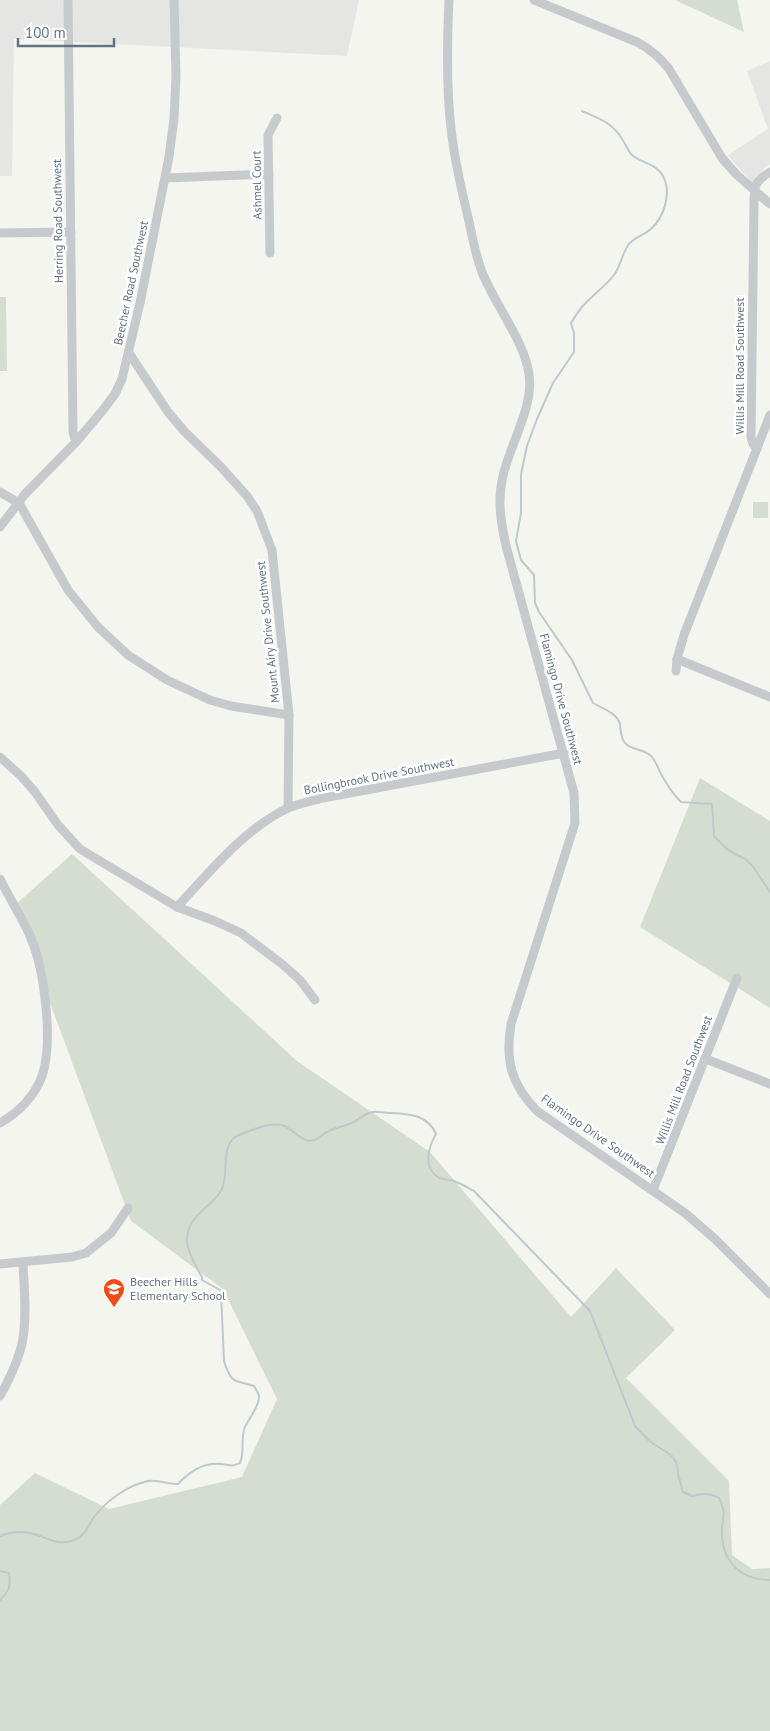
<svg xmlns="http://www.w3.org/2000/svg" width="770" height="1731" viewBox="0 0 770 1731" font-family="'PT Sans',sans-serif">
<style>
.built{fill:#e5e6e4}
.green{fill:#d5ddd1}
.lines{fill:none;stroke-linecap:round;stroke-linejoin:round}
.stream{stroke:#bec9ce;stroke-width:2}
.minor{stroke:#c7cacd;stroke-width:9}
.labels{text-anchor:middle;stroke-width:5;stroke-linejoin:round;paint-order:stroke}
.street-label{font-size:12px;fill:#627484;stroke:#fff}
.poi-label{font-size:12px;fill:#627484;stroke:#fff;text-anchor:start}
</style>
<rect width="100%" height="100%" fill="#f5f5f0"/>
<g class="built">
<path d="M0,0H359L347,56L14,39L12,176H0Z"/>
<path d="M770,61V164L765,167L752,183L728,155L768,129L747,71Z"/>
</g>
<g class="green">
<path d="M675,0H737L744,32Z"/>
<path d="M0,297H6L7,371H0Z"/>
<rect x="753" y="502" width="15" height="16"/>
<path d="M700,778L770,821V1008L640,927Z"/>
<path d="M72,854L297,1061L430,1152L571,1317L616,1268L675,1330L626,1378L729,1481L732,1555L752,1569L770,1568V1731H0V1505L35,1473L109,1509L242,1477L277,1399L223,1289L131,1221L14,906Z"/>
</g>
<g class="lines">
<g class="stream">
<path d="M582,111C598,118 613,123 622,139C626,144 627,150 632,155C642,164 656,163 663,176C672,193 664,217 651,229C644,235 635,237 629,244C622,253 621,266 614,275C605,287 591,296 582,307C578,312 574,318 571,323L574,333V352L553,383L537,419L527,446L521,474V513L516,541L521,560L534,575L535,603L539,612L572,660L593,703C603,709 616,712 620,724C621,731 620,737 625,743C632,751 644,748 652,757C656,762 658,768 661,774C667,785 673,794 681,802L712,804L714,836L728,850L745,859L752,865L770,892"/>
<path d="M0,1536C9,1532 20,1531 30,1533C44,1536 57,1546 71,1541C85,1537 87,1527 94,1517C106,1501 128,1485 148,1481C159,1479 167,1485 178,1484C189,1472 204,1462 221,1464C228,1465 233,1467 240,1463C245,1451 240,1440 245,1427C249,1418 259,1407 259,1397C259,1393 256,1390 254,1386C234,1380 231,1384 224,1361L221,1294L220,1290L202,1280V1277C196,1267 186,1249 187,1238C189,1213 213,1207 222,1189C229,1173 220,1145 237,1136C248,1131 268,1122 281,1125C293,1127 301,1144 314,1140C318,1139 323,1134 327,1132C334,1128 341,1127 349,1124C357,1121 364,1114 372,1112C378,1111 386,1113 392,1113C410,1114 428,1115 436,1134C429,1146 422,1167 438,1177C442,1180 451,1179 456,1182C462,1184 468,1188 474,1191L590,1311L635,1426L648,1440L672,1456L677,1464L678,1474L683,1492L692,1496C703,1493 709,1493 719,1498C728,1516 721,1518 722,1535C723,1564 743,1580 770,1580"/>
<path d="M0,1571L9,1573C11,1585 9,1592 0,1600"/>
</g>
<g class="minor">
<path d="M68,0L73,432L76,442"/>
<path d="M449,0C447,43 446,86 451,128C454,158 461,188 468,217C472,235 475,254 482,272C495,305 524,340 529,374C534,407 510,444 503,476C497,500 501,523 506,546L574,793L575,823L511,1024C505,1061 511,1084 537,1111L685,1213L715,1239L770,1294"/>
<path d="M534,0L637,42C650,49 660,57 669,69L722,158L736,174L770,204"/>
<path d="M165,178L269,174"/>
<path d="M0,233L71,232"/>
<path d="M270,253L268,135L277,118"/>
<path d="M129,353L168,412L184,431L221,467L247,496L257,511L272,550L289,715L288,808"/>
<path d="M757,449L753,444L751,437L754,204C754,186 754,182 770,172"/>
<path d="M0,492L19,503L68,590L98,627L128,655L167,680L210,700L231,706L289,715"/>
<path d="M0,527L25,494L76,442L103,410L115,394L122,379L140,303L169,157L174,119L176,76L174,0"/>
<path d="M677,659L770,697"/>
<path d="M676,671L677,659L684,635L770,415"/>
<path d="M0,757L21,776L35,792L58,825L80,849L177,907L215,921L241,933L282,964L300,980L315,1000"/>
<path d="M0,879C9,897 20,915 29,933C44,966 54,1041 42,1076C35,1096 18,1113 0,1123"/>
<path d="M177,907C210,872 242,831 286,809C297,804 311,801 323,798L564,753"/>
<path d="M706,1059L770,1084"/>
<path d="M653,1190L737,978"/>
<path d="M0,1264L72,1257L86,1253L111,1233L128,1208"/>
<path d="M0,1396C10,1378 20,1358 23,1338C27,1313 24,1287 23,1263"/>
</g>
</g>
<defs>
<g id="school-pin" transform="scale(1.125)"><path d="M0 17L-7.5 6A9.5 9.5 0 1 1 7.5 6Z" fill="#ef4b17" stroke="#fff"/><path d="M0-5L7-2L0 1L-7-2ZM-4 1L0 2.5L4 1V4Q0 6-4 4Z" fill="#fff"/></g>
</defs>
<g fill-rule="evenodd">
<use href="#school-pin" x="114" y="1289"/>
</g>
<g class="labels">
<g class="street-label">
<text transform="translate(257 185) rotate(-91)" y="4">Ashmel Court</text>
<text transform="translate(58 221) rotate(-91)" y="4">Herring Road Southwest</text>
<text transform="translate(131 283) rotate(-78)" y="4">Beecher Road Southwest</text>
<text transform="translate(740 366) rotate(-90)" y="4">Willis Mill Road Southwest</text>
<text transform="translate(268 632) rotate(-96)" y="4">Mount Airy Drive Southwest</text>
<text transform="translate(561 699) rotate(75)" y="4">Flamingo Drive Southwest</text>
<text transform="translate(379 776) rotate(-11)" y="4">Bollingbrook Drive Southwest</text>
<text transform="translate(684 1080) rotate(-69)" y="4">Willis Mill Road Southwest</text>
<text transform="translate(598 1136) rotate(35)" y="4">Flamingo Drive Southwest</text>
</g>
<g class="poi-label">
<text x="130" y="1286">Beecher Hills<tspan x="130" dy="14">Elementary School</tspan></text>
</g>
</g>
<path d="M18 38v8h96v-8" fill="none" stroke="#627484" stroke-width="2.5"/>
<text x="25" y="38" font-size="15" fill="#627484" stroke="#ffffff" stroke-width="4" paint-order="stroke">100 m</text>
</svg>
